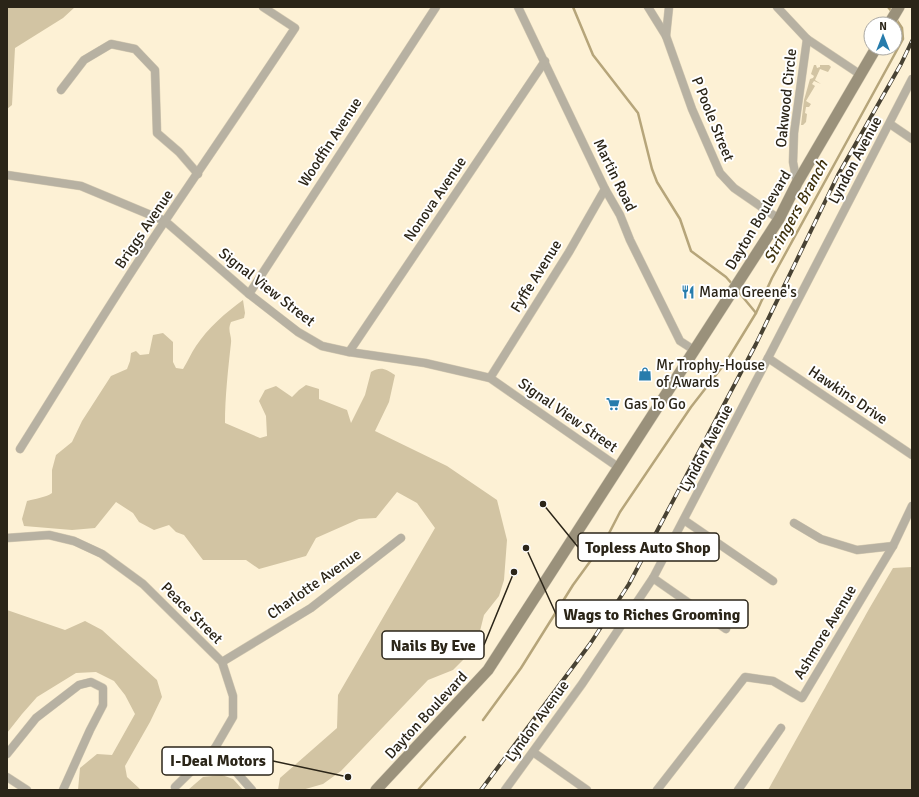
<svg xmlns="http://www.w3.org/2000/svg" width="919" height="797" viewBox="0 0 919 797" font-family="Signika,sans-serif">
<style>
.green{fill:#d2c4a3}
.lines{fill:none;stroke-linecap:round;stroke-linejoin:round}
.stream{stroke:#b6a57a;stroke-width:2.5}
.street-casing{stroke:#d7ccb3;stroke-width:9}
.secondary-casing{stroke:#d7ccb3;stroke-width:12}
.street{stroke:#b7b1a2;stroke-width:8}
.secondary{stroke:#9a917b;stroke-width:11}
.rail-casing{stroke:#484233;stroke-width:4}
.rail{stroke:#fff;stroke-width:2.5;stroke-dasharray:8;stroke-linecap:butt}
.labels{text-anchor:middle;stroke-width:4;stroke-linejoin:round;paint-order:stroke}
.street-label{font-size:15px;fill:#2b2518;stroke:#fff}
.poi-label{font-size:15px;fill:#2b2518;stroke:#fff;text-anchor:start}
.water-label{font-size:16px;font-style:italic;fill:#40330e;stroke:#fff}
.leader{fill:none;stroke:#2b2518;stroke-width:1.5}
.callout-dot{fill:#2b2518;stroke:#fff;stroke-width:1.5}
.callout{fill:#fff;stroke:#2b2518;stroke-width:1.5}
.callout-label{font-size:16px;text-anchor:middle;font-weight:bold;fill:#2b2518}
</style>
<rect width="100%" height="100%" fill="#fdf1d5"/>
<g class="green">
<path d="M8,7H75L63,18L15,48L12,105L7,109V14Z"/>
<path d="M814,65H816L817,68L820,67V65H829L831,67L828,72L820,69L815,80L821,84L814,81L812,84L815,86L806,101L811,104L809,107H806L805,113L807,114L806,122L803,125H801L804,100L810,79L813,78L814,76L811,74Z"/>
<path d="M243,300L245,313L244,318L231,322C227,331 232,335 231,343C228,370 225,397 225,423L260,438L267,436L266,416L259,401L265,390L276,386L292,397L299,390L306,385L319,389V399L347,410L351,423L365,395L371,372C381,366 386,369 395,375L389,402L375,431L447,466L497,500L507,540L504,580L499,596L484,615L476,647L453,670L428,680L341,771L323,784L302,790H278L280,778L337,728L338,695L435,528L417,503L397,492L376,518L359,519L316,538L306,556L259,569L246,560H203L184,535L176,532L169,525L154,530L139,522L133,513L116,502L95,528L72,530L24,526L22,519L27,501C34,499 47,497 52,493V470L56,455L72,442L82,421L111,376L127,369L130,361L131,353L136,351L140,355L149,354L153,335L163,333L173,342V362L176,368L183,369C188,361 191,353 196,346C208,328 225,313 243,300Z"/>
<path d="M912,567V790H768L869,609L893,568Z"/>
<path d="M7,610L65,630L85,621L102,630L157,680L162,697L150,722L125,766L127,777L141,790H78L80,768L97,754L112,755L135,714L125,695L114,681L96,672L76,673L37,697L22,714L7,733Z"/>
<path d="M222,775L233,779L243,790H188L203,777Z"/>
</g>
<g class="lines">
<g class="stream">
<path d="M573,7L593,55L638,113L652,169L657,182L680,219L691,251L726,277L733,285"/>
<path d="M888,7L893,13"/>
<path d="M737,290L756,313"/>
<path d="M483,720L521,668L573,585L605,541L620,512L691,407L726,362L756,313L772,278L903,39L902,28L896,19"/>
<path d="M418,790L465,737"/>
</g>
<g class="street-casing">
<g id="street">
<path d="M518,7L605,189L620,215L630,240L680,341L694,350"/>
<path d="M648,7L666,36L692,109L720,173L734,188L779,219"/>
<path d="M777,7L807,39L861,75"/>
<path d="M666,36L669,7"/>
<path d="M61,90L84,60L111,44L135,49L155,70L157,133L179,152L198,174"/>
<path d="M890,124L912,139"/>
<path d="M7,175L81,186L165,221L249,294L298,332L322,346L349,352L425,363L490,378L618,467"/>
<path d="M797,183L793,162L794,133L807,39"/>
<path d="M249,294L436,7"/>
<path d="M349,352L545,61"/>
<path d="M768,358L912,455"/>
<path d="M490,378L569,252L605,189"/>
<path d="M20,449C68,373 114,296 165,221C208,157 252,93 295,28L263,7"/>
<path d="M684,520L773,581"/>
<path d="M794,523L821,539L857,550L893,546"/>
<path d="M7,538L49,535L74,541L102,554L143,584L222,662L233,696V717L215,748L252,790"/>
<path d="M653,578L726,629"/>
<path d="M222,662L311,608L401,538"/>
<path d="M533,752L587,790"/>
<path d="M7,754L36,718L79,685L91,682L103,688V705L90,730L63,790"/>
<path d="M7,777L27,790"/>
<path d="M175,787L215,748"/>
<path d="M505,790L582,684L653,578L768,358L912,79"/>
<path d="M657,790L745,677L773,681L802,698L893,546L912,506"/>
<path d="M738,790L781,728"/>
</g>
</g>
<g class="secondary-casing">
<g id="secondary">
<path d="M889,24L899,7"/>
<path d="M376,790L488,670L779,219L797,183L876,48"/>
</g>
</g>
<use href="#street" class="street"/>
<use href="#secondary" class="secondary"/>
<g class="rail-casing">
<path id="rail" d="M481,790L590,644L629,584L756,344L838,175L901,64L912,41"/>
</g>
<use href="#rail" class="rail"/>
</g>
<defs>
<g id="restaurant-bare" transform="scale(1.08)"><path d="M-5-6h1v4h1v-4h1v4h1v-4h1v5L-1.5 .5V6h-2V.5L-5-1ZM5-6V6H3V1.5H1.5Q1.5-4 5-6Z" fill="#277cac" stroke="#fff" stroke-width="2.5" paint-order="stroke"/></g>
<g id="shop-bare" transform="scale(1.08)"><path d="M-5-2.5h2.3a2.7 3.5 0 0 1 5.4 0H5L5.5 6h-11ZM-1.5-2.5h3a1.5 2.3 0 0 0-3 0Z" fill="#277cac" stroke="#fff" stroke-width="2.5" paint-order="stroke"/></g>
<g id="supermarket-bare" transform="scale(1.08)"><path d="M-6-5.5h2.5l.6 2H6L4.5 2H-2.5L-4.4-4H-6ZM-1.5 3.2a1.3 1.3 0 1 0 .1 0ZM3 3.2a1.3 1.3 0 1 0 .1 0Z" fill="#277cac" stroke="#fff" stroke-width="2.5" paint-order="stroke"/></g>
</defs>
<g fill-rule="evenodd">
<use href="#restaurant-bare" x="688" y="292"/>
<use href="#shop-bare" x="645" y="374"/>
<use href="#supermarket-bare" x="613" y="404"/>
</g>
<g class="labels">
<g class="street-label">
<text transform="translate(786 98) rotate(-84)" y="5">Oakwood Circle</text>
<text transform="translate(713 119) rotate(68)" y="5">P Poole Street</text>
<text transform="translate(330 142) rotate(-57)" y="5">Woodfin Avenue</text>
<text transform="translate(855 160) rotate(-62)" y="5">Lyndon Avenue</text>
<text transform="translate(615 175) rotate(64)" y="5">Martin Road</text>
<text transform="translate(435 199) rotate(-56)" y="5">Nonova Avenue</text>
<text transform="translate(758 220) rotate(-59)" y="5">Dayton Boulevard</text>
<text transform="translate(144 229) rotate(-56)" y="5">Briggs Avenue</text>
<text transform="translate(536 276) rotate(-58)" y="5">Fyffe Avenue</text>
<text transform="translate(267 287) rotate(38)" y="5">Signal View Street</text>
<text transform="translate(848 395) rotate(34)" y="5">Hawkins Drive</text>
<text transform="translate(568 415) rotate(35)" y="5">Signal View Street</text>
<text transform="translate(706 448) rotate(-62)" y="5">Lyndon Avenue</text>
<text transform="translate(314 584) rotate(-35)" y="5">Charlotte Avenue</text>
<text transform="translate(192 613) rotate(45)" y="5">Peace Street</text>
<text transform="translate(825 632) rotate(-59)" y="5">Ashmore Avenue</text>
<text transform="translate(426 715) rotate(-47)" y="5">Dayton Boulevard</text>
<text transform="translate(537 721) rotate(-54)" y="5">Lyndon Avenue</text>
</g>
<g class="poi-label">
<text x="699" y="297">Mama Greene's</text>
<text x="656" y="370">Mr Trophy-House<tspan x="656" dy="17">of Awards</tspan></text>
<text x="624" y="409">Gas To Go</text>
</g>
<g class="water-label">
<text transform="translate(795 211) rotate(-61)" y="6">Stringers Branch</text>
</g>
</g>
<path class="leader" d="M543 504L578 547M526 548L556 614M514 572L484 645M348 777L273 761"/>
<g class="callout-dot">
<circle cx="543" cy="504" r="4"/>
<circle cx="526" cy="548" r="4"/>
<circle cx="514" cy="572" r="4"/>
<circle cx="348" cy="777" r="4"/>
</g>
<g class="callout">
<rect x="578" y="533" width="141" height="28" rx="4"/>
<rect x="556" y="600" width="192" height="28" rx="4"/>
<rect x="382" y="631" width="102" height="28" rx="4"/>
<rect x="162" y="747" width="111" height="28" rx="4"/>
</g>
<g class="callout-label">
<text x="648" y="553">Topless Auto Shop</text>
<text x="652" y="620">Wags to Riches Grooming</text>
<text x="433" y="651">Nails By Eve</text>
<text x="218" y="766">I-Deal Motors</text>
</g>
<rect width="919" height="797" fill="none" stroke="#2b2518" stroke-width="16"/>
<g transform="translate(883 36)"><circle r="19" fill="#ffffff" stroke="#aaa8a3"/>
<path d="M0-3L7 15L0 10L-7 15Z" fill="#277cac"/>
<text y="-6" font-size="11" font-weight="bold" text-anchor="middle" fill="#2b2518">N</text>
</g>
</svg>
